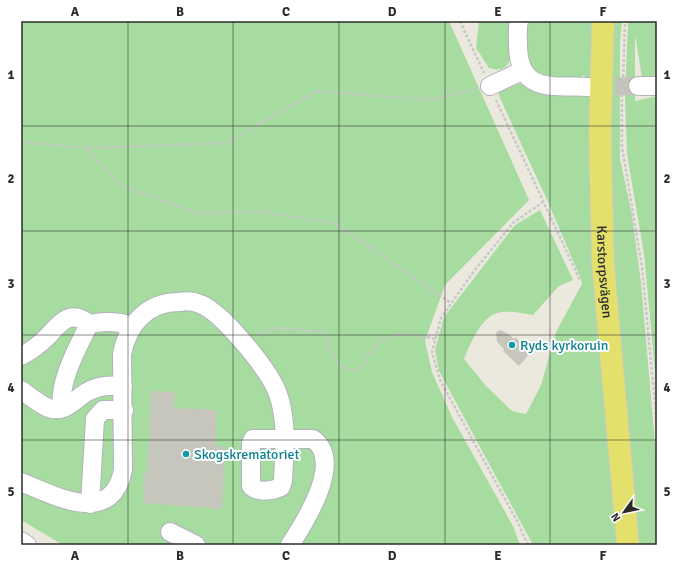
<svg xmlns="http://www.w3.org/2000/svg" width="678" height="566" viewBox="0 0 678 566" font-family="Signika,sans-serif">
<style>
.green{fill:#a7dca0}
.building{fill:#c7c6bd}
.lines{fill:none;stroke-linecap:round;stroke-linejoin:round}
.minor-tunnel{stroke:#c5c2ba;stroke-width:18;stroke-dasharray:18 9;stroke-linecap:butt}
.minor-casing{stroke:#b2b2bd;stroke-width:20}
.major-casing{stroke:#c8c8c8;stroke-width:24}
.path{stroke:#c8c8c8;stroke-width:2.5;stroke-dasharray:3 2;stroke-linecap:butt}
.minor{stroke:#fff;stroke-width:18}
.major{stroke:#e3e16c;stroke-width:22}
.grid{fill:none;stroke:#2b2b2b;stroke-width:1;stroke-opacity:0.55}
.culture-dot{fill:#0f9aa8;stroke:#fff;stroke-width:1.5}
.labels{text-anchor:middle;stroke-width:4;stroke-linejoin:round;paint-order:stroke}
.street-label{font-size:14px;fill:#2b2b2b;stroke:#fff}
.culture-label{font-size:14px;fill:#0d838f;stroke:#fff;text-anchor:start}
.neatline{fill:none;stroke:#2b2b2b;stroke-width:1.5}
.grid-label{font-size:13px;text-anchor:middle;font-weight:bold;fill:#2b2b2b}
</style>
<rect width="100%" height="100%" fill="#ebe8de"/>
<g class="green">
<path d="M21,21H449L529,200L445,285L425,341L432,372L452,417L513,526L520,545H63L21,520Z"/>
<path d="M479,21H513C512,40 518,77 489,68L476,48Z"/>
<path d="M524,21H592L617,545H533L439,371L435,350L444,317L515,225L540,210L573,280L559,286L533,315C521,313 503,309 492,315C478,324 470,345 464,359L486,386L512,411L526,414L541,385L556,332L582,284L581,279L548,202L499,96V88L511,83L524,84L582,96L589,92L590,80L582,75L581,78L556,82L528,72Z"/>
<path d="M612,21H622L620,42V159L632,215L641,283L657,465V545H640C617,371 608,196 612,21Z"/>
<path d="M628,21H657V79L642,77L635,35V101L657,96V393L644,254L627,154L625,98Z"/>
</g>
<g class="building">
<path d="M500,330L507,333L514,339L515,337L531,352L519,366L503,351L504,349L497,342L496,333Z"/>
<path d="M151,391L175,392L174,408L217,410L215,446L225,447L222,509L143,503L145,471H147L148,461Z"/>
</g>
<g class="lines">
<path class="minor-tunnel" d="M589,87L638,86"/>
<g class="minor-casing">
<g id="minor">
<path d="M519,21C517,29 518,38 518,46C519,94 553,85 589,87"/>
<path d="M490,86L522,71"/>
<path d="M638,86H657"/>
<path d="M21,356C31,351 39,345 47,337C59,324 70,308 89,324"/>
<path d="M21,390C30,396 40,405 49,408C65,414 76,398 87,392C99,385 111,385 123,386"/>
<path d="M62,408C58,382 78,347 89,324C105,321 117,321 133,326"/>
<path d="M253,439H285L283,481L281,487C272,491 258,493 251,486V443Z"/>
<path d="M21,482C55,496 112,527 123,470L122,354C128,324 147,302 179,302C185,301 193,301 200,304C222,312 266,367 276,389C283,405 284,422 285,439H313C344,461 305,522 290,545"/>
<path d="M90,504L95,419L103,410H124"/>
<path d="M170,532L196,545"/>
<path d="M21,541L27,545"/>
</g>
</g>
<g class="major-casing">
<g id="major">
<path id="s1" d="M603,21L600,135L603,264L628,545"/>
</g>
</g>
<g class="path">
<path d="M460,21L484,73"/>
<path d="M623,82L625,21"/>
<path d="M622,89V147L642,267L657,425"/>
<path d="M496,100L580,280"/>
<path d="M21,142L88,148L227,143L316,91L430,100L476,89"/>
<path d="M88,149L120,185L197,213L262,212L335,223L451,303"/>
<path d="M256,334L277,328L323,332L336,362L352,372C364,367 366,359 372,350C386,329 414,334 436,339"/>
<path d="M528,545L518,523L440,380L432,352L441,318L474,271L513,223L543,202"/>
</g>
<use href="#minor" class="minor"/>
<use href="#major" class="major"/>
</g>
<path class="grid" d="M128,21V545M233,21V545M339,21V545M445,21V545M550,21V545M21,126H657M21,231H657M21,335H657M21,440H657"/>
<g class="culture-dot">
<circle cx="512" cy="345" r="4"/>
<circle cx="186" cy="454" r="4"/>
</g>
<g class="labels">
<g class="street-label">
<text dy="5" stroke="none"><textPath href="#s1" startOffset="251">Karstorpsvägen</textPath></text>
</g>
<g class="culture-label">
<text x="520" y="350">Ryds kyrkoruin</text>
<text x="194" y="459">Skogskrematoriet</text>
</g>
</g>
<rect width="678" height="566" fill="none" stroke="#ffffff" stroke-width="44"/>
<g transform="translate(624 512) rotate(237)" stroke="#ffffff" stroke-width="3" paint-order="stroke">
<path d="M0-3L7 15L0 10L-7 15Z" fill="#2b2b2b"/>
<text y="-6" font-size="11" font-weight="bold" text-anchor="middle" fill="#2b2b2b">N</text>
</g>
<rect x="22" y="22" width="634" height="522" class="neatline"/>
<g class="grid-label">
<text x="75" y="16">A</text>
<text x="180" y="16">B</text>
<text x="286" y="16">C</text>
<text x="392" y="16">D</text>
<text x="498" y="16">E</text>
<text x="603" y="16">F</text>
<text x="11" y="79">1</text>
<text x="667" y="79">1</text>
<text x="11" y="183">2</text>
<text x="667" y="183">2</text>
<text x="11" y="288">3</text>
<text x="667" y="288">3</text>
<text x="11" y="392">4</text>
<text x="667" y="392">4</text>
<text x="11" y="496">5</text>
<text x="667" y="496">5</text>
<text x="75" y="560">A</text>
<text x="180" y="560">B</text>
<text x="286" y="560">C</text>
<text x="392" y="560">D</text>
<text x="498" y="560">E</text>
<text x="603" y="560">F</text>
</g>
</svg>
